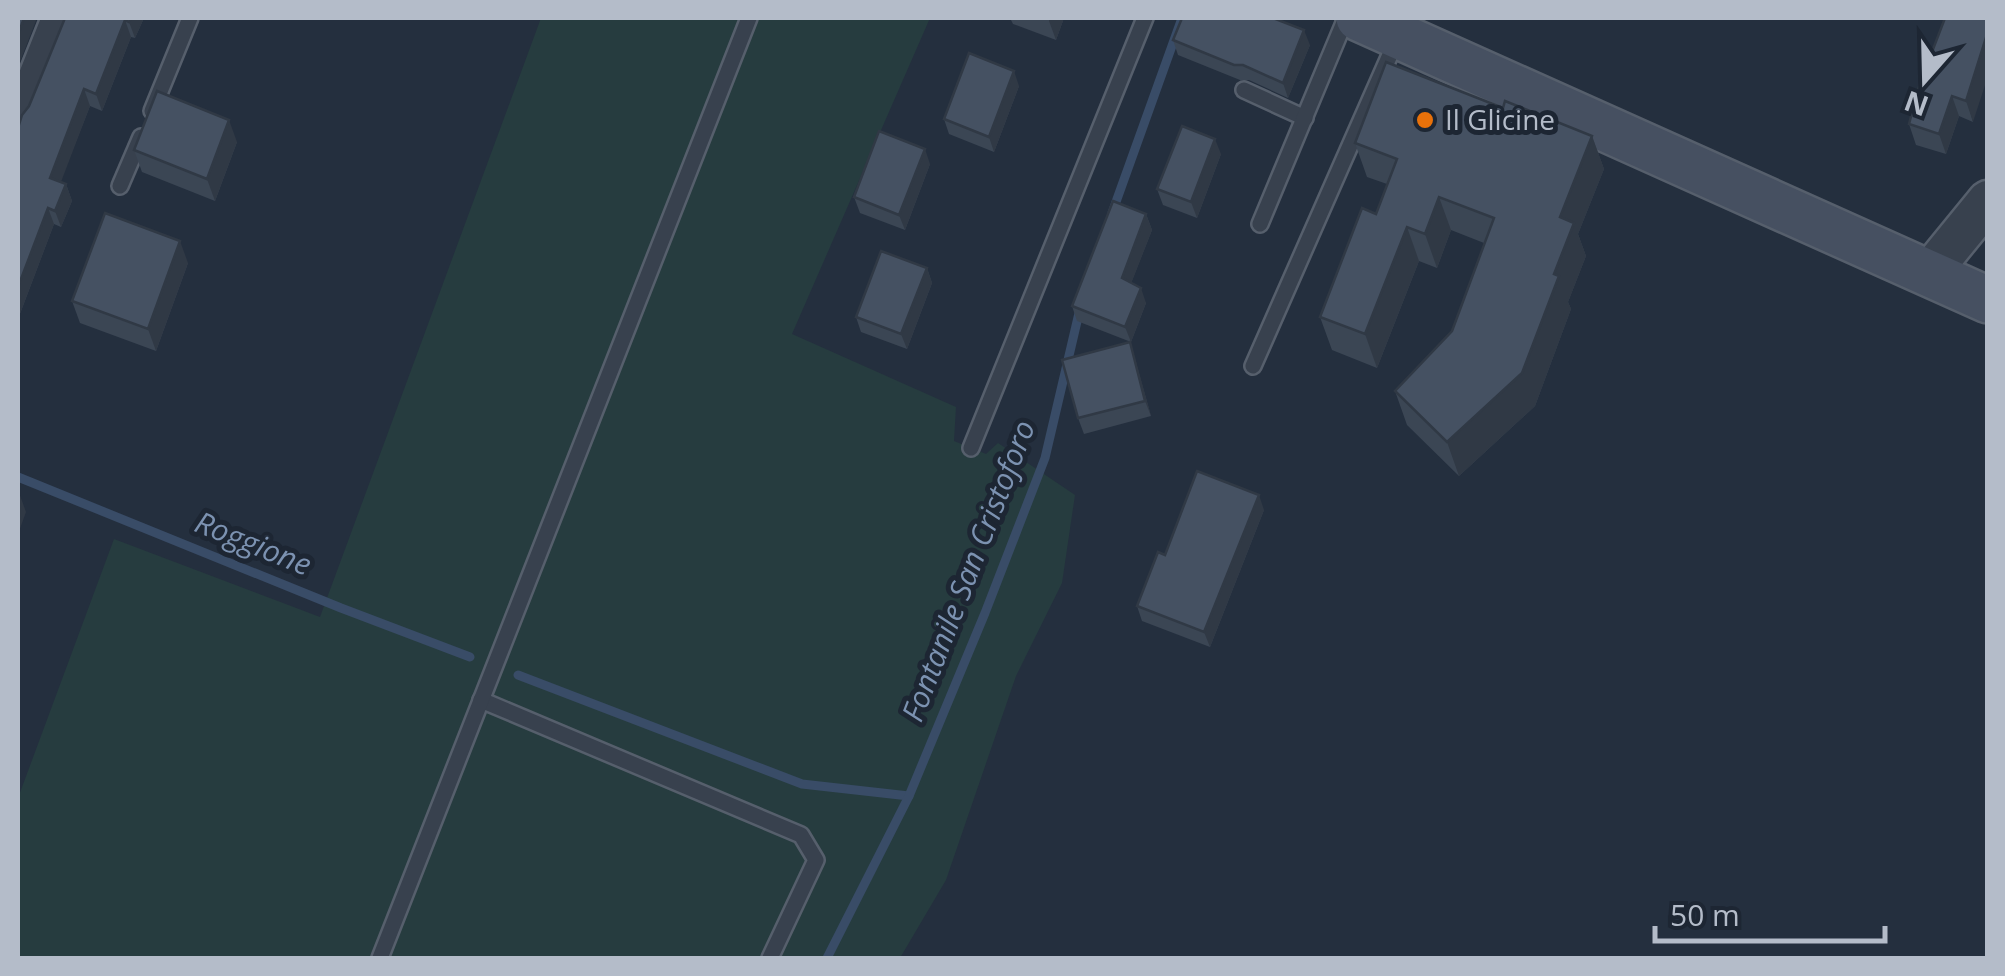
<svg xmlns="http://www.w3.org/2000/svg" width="2005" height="976" viewBox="0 0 2005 976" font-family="'Open Sans',sans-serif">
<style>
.green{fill:#263c3f}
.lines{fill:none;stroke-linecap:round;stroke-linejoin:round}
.stream{stroke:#394c67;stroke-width:9}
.service-casing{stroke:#565f6c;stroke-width:20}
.minor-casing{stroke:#565f6c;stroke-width:35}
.tertiary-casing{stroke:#565f6c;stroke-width:45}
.secondary-casing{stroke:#565f6c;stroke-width:50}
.service{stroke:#38414e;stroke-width:15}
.minor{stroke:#38414e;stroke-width:30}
.tertiary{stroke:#38414e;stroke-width:40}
.secondary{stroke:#465061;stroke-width:45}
.wall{fill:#3b4654}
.shaded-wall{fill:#303945}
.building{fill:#455162;stroke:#303945;stroke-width:2.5}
.food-dot{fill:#e8710a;stroke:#1d2633;stroke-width:4}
.labels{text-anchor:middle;stroke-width:10;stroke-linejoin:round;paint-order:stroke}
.poi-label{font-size:28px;fill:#b4bcc9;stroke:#1d2633;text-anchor:start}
.water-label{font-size:30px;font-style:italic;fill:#7c92b1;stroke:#1d2633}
</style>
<rect width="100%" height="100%" fill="#242f3e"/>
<path class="green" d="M541,18H930L792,334L956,407L954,441L986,454L998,443L1075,495L1062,583L1016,676L946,880L900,958H18V798L114,539L320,617Z"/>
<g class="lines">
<g class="stream">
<path d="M1112,213L1182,18"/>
<path d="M18,477L341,608L470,657"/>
<path d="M518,675L802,784L909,796"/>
<path d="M827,958L909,796L985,613L1045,458L1079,313"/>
</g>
<g class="service-casing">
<g id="service">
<path d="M1244,90L1305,118"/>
<path d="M152,111L190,18"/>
<path d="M120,186L141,137"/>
<path d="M1260,224L1346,18"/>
<path d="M1253,366L1397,39"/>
<path d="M971,448L1145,18"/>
<path d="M481,700L801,835L816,860L770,958"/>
<path d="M380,958L749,18"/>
</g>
</g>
<g class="minor-casing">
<path id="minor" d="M18,116L57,18"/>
</g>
<g class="tertiary-casing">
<path id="tertiary" d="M1930,272L1988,201"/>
</g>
<g class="secondary-casing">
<path id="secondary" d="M1359,18L1988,300"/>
</g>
<use href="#service" class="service"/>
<use href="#minor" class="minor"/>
<use href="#tertiary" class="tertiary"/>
<use href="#secondary" class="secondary"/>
</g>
<g class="wall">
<path d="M65,18H144L135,38L131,37L102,111L90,106L60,182L66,184L72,201L61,227L54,224L18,319L29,106Z"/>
<path d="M1010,18H1064L1056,40L1013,24Z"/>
<path d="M1945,18L1973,122L1959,116L1946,154L1916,145L1909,124Z"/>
<path d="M1173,40L1310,45L1288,98L1249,80H1240L1178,55Z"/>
<path d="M1019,86L994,152L949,134L944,119Z"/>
<path d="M1503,108L1592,136L1604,169L1578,234L1586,256L1568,302L1571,309L1535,406L1459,476L1407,425L1395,391L1452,331L1484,243L1451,230L1437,268L1419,261L1377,368L1332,350L1320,317L1376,214L1387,184L1367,177L1355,143Z"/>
<path d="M237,142L215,201L142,172L134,150Z"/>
<path d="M1221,154L1197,218L1163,205L1157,189Z"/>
<path d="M930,164L905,230L860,213L854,197Z"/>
<path d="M1146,214L1152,230L1131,283L1146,303L1131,342L1077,321L1072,306Z"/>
<path d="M188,263L156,351L80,323L72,301Z"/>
<path d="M927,268L932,283L907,349L861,332L856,317Z"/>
<path d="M1130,342L1151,416L1084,434L1078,418Z"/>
<path d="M1264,510L1210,647L1142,621L1137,606L1165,555Z"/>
</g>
<g class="shaded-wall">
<path d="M24,18H37L18,67V35Z"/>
<path d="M131,18H144L135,38L129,22Z"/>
<path d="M1050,18H1064L1056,40L1049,21Z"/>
<path d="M125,20L131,37L102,111L96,94Z"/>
<path d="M1304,30L1310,45L1288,98L1283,83Z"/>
<path d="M1988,31V76L1973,122L1966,101Z"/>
<path d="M1014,71L1019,86L994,152L989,137Z"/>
<path d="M84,89L90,106L56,195L50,178Z"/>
<path d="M1952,96L1959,116L1946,154L1939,134Z"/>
<path d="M229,120L237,142L215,201L207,179Z"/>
<path d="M1592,136L1604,169L1578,234L1586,256L1568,302L1571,309L1535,406L1459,476L1447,442L1554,274L1560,217Z"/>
<path d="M1215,139L1221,154L1197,218L1191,202Z"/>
<path d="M925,149L930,164L905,230L899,215Z"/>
<path d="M66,184L72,201L61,227L55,211Z"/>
<path d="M1439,197L1451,230L1437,268L1425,234Z"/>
<path d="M48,208L54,224L18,319V287Z"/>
<path d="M1146,214L1152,230L1127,294L1122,278Z"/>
<path d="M1407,227L1419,261L1377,368L1365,334Z"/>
<path d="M180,241L188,263L156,351L148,329Z"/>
<path d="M927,268L932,283L907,349L901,334Z"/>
<path d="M1141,288L1146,303L1131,342L1125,327Z"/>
<path d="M1130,342L1135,358L1151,416L1145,401Z"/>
<path d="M18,490L26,512L18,534Z"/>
<path d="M1259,495L1264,510L1210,647L1204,632Z"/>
</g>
<g class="building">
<path d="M18,18H24L18,35Z"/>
<path d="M65,18H131L129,22L125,20L96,94L84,89L50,178L66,184L55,211L48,208L18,287V128L22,115L29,106Z"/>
<path d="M1182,18H1273L1304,30L1283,83L1243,65H1234L1173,40Z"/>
<path d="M1945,18H1988V31L1966,101L1952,96L1939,134L1909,124L1920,83Z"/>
<path d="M969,53L1014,71L989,137L944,119Z"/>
<path d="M1386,62L1503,108L1505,101L1592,136L1560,217L1574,223L1554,274L1559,276L1522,373L1447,442L1395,391L1452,331L1494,218L1439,197L1425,234L1407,227L1365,334L1320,317L1362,208L1376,214L1397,159L1355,143Z"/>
<path d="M157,91L229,120L207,179L134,150Z"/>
<path d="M1182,126L1215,139L1191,202L1157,189Z"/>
<path d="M879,131L925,149L899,215L854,197Z"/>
<path d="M1113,201L1146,214L1122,278L1141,288L1125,327L1072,306Z"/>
<path d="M105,213L180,241L148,329L72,301Z"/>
<path d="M881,251L927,268L901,334L856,317Z"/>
<path d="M1130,342L1145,401L1078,418L1062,360Z"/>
<path d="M1197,471L1259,495L1204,632L1137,606L1158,552L1165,555Z"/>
</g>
<circle class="food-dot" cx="1425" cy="120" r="10"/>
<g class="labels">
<g class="poi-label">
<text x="1445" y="130">Il Glicine</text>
</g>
<g class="water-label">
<text transform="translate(253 544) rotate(22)" y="10">Roggione</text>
<text transform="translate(969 571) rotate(-69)" y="10">Fontanile San Cristoforo</text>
</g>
</g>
<rect width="2005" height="976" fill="none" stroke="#b4bcc9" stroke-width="40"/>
<g transform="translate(1925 80) rotate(200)" stroke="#1d2633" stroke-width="8" paint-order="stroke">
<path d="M0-8L18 38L0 25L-18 38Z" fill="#b4bcc9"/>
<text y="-15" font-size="28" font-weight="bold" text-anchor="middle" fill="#b4bcc9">N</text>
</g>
<path d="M1655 926v15h230v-15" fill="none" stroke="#b4bcc9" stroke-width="5"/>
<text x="1670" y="926" font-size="30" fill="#b4bcc9" stroke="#1d2633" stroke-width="8" paint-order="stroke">50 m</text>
</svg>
